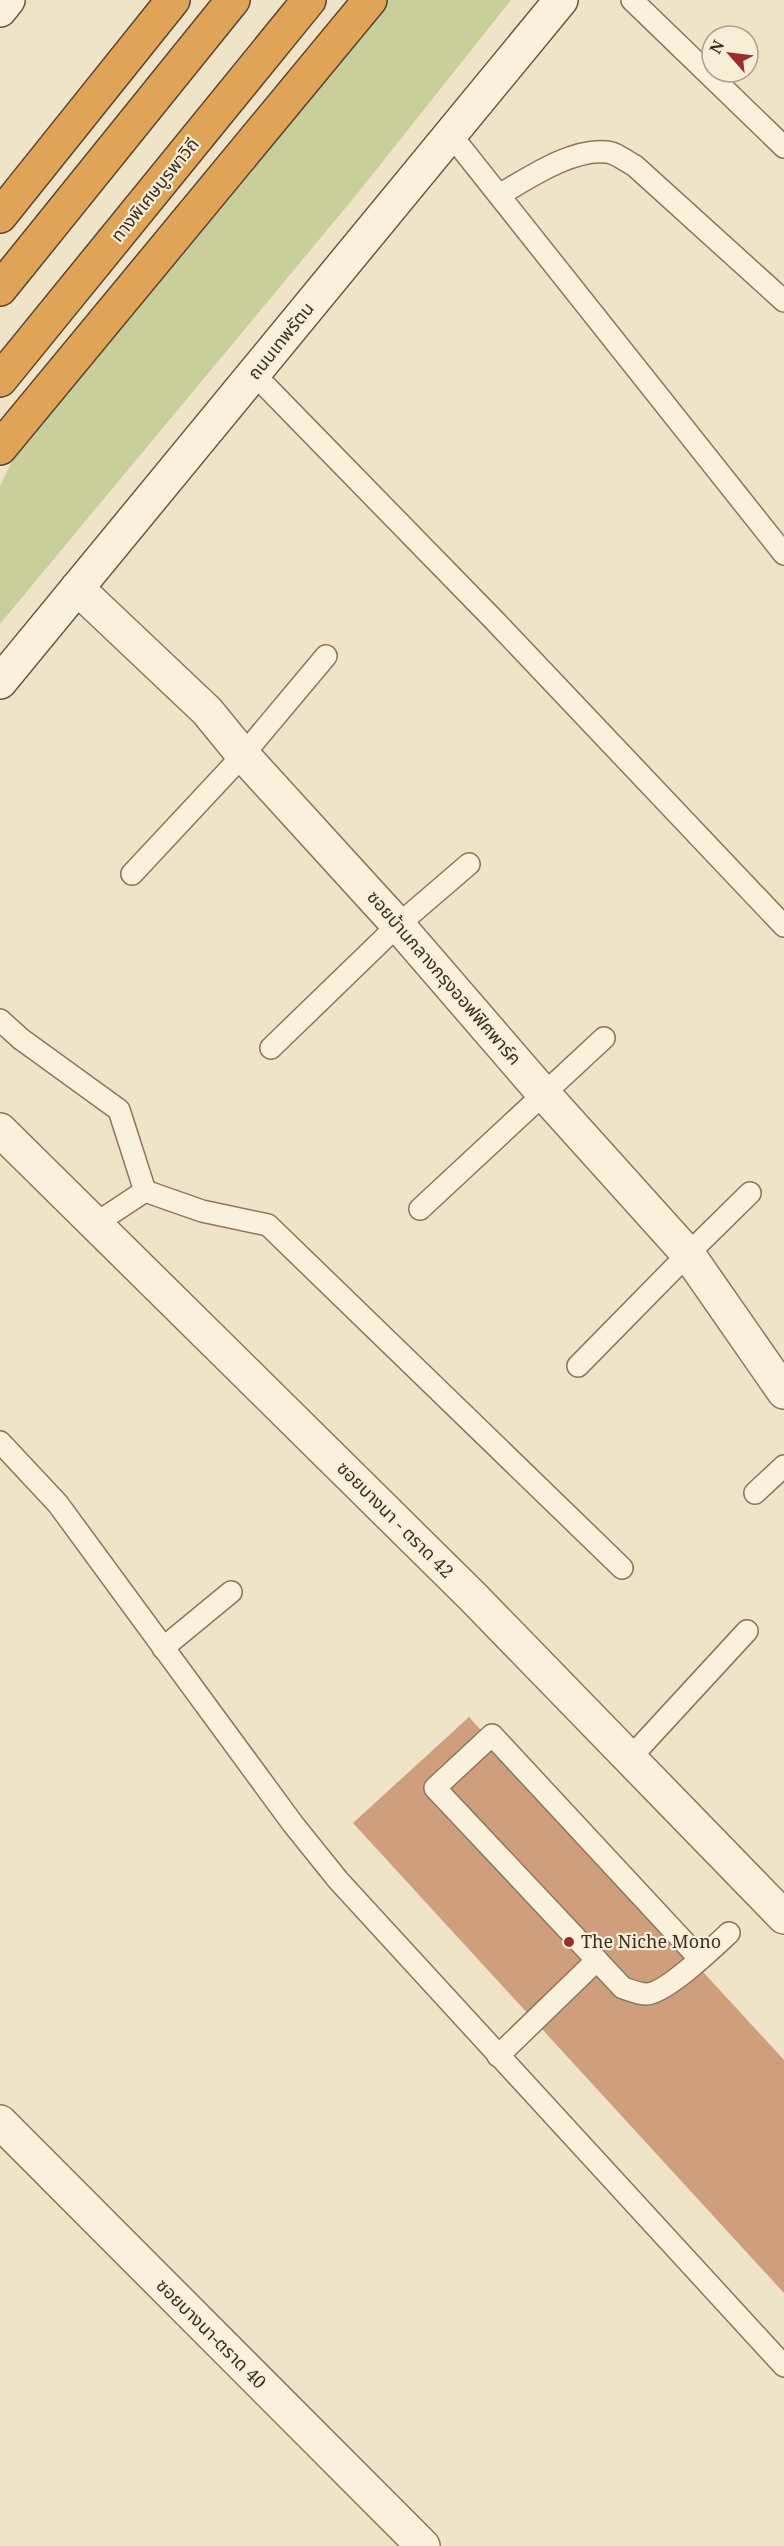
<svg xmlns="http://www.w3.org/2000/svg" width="784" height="2546" viewBox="0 0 784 2546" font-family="'Noto Serif','Noto Sans Thai',serif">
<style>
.green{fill:#c9cf9b}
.building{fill:#cf9f7d}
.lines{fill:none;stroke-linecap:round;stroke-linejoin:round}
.lane-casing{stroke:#8d765c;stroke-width:24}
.street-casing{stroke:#8d765c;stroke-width:36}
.secondary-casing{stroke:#6f573f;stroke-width:36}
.highway-casing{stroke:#5b4430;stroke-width:36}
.lane{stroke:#faf1dc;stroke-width:21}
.street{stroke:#faf1dc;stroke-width:33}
.secondary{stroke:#faf1dc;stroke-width:33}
.highway{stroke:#e0a458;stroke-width:33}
.poi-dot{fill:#9e2a2b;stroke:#f7eed8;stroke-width:2}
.labels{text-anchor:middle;stroke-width:4.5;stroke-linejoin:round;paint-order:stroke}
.street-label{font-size:18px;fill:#3d2e20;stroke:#f7eed8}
.poi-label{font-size:18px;fill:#3d2e20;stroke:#f7eed8;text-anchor:start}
</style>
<rect width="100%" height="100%" fill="#f0e4c8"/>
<path class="green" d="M388,0H511L357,194L0,624V486L16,453Z"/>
<path class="building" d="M469,1717L784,2060V2293L353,1823Z"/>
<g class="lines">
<g class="lane-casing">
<g id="lane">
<path d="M632,0L784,147"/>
<path d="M451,135L784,554"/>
<path d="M499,195C527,179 572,148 606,152C615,152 627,162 635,166L784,301"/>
<path d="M254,374L494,620L784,926"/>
<path d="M132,874L243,755L326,656"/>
<path d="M0,1020L21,1039L119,1110L145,1191"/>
<path d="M271,1048L398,925L469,864"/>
<path d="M420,1209L604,1038"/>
<path d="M95,1224L145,1191L202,1211L268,1225L622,1568"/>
<path d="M578,1366L688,1254L750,1193"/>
<path d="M0,1442L58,1504L293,1824L338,1880L784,2366"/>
<path d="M755,1493L784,1466"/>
<path d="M163,1648L231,1592"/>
<path d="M630,1758L747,1631"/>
<path d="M700,1959L492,1735L435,1788L623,1988C630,1990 639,1994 646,1994C665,1994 714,1947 729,1933"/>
<path d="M498,2056L597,1960"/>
</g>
</g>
<g class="street-casing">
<g id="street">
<path d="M77,588L207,711L243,755L398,925L543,1093L688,1254L784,1392"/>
<path d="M0,1130L473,1597L784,1917"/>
<path d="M0,2122L423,2546"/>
</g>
</g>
<g class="secondary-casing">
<g id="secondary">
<path d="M0,10L8,0"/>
<path d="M0,682L561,0"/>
</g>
</g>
<g class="highway-casing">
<g id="highway">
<path d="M0,216L173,0"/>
<path d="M0,289L233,0"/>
<path d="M0,380L309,0"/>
<path d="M0,448L370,0"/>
</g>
</g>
<use href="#lane" class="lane"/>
<use href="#street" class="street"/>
<use href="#secondary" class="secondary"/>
<use href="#highway" class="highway"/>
</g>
<circle class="poi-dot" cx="569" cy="1942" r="6"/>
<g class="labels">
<g class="street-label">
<text transform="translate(155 190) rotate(-51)" y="6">ทางพิเศษบูรพาวิถี</text>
<text transform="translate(281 341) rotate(-51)" y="6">ถนนเทพรัตน</text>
<text transform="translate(444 978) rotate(49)" y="6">ซอยบ้านกลางกรุงออฟฟิศพาร์ค</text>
<text transform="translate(395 1520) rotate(45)" y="6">ซอยบางนา - ตราด 42</text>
<text transform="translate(211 2334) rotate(45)" y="6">ซอยบางนา-ตราด 40</text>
</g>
<g class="poi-label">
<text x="581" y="1948">The Niche Mono</text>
</g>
</g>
<g transform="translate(730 54) rotate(298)"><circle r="28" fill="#f7eed8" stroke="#ada18e" stroke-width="1.5"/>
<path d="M0-4.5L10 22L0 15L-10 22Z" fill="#9e2a2b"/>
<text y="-9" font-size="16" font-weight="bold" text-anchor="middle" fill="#3d2e20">N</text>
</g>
</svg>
